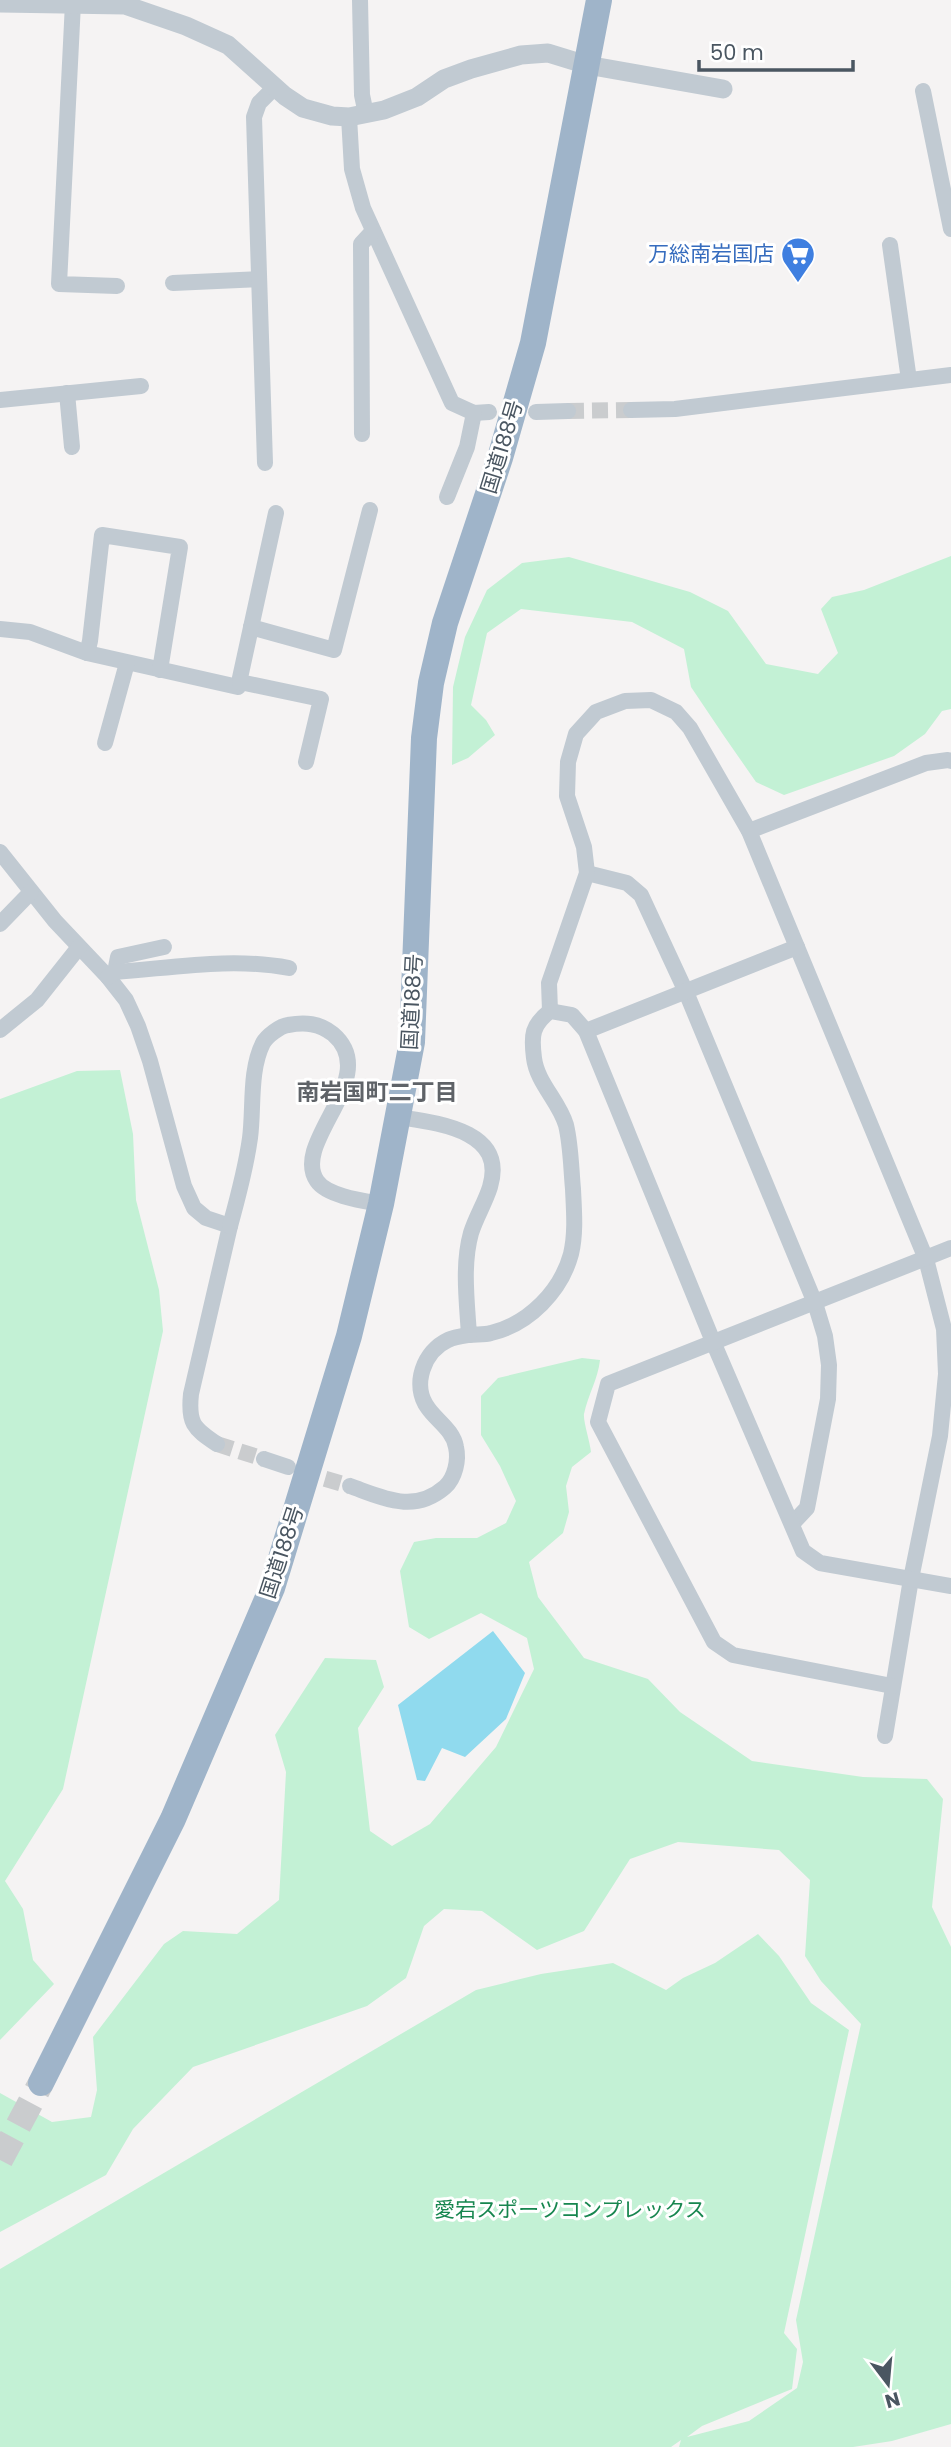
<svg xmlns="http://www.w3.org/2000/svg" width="951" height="2447" viewBox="0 0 951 2447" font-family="Poppins,'Noto Sans JP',sans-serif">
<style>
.green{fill:#c3f1d5}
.water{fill:#90daee}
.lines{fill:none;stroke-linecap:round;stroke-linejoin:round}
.minor-tunnel{stroke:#caccce;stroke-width:16;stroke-dasharray:16 8;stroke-linecap:butt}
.trunk-tunnel{stroke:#caccce;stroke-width:26;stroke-dasharray:26 13;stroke-linecap:butt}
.minor{stroke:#c1cad2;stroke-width:16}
.tertiary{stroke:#c1cad2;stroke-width:19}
.trunk{stroke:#9fb4c9;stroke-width:26}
.labels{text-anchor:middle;stroke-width:6;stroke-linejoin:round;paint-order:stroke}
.shop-label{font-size:21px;fill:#366cbe;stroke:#fff;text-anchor:end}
.street-label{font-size:21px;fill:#4a5661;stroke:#fff}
.park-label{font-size:21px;fill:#17864f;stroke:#fff}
.neighbourhood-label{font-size:23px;font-weight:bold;fill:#5f6368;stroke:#fff}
</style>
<rect width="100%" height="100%" fill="#f5f3f3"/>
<g class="green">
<path d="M951,556V709L942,711L925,734L894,756L784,795L756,782L724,736L691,687L684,649L632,622L521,609L487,633L471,705L486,720L495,735L468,758L452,765L453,687L465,637L487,590L522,563L569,557L690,592L728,611L766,664L818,674L838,653L821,609L832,597L864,590Z"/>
<path d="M120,1070L133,1134L136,1200L159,1290L163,1331L63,1789L5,1881L23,1909L33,1960L54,1984L0,2040V1099L77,1071Z"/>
<path d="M582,1358L600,1360C598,1379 588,1395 584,1414C583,1421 590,1442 591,1452L572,1467L566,1486L569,1512L563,1533L529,1562L538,1597L584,1658L648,1679L680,1712L752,1761L863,1777L927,1779L943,1799L932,1907L951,1947V2424L892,2441L853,2447H679L681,2440L671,2447H0V2269L476,1990L541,1974L613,1963L666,1990L683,1978L715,1963L758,1934L779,1956L811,2003L849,2030L784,2333L797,2349L792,2389L702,2426L687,2437L749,2421L797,2388L803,2362L796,2320L861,2024L821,1981L805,1956L810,1880L779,1850L678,1842L630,1859L584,1931L537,1950L482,1911L444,1909L424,1926L406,1978L367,2006L193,2067L133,2129L106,2175L0,2232V2093L52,2122L91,2117L97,2090L93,2037L164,1944L183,1931L237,1934L279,1900L286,1772L275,1735L325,1658L376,1660L384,1687L358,1728L370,1831L392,1846L430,1824L496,1747L534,1669L527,1638L481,1613L429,1639L409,1627L400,1571L414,1542L436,1538H477L506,1523L516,1501L500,1466L481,1435V1396L498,1378Z"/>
</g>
<path class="water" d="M493,1631L525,1673L506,1719L465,1757L442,1748L425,1781L417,1780L398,1705Z"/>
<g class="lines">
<g class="minor-tunnel">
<path d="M568,411L631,410"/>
<path d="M217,1444L264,1459"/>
<path d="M302,1472L350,1486"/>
</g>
<path class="trunk-tunnel" d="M0,2160L41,2083"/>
<g class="minor">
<path d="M360,0L362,95L366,114"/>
<path d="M73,3L59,284L117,286"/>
<path d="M923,91L951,229"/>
<path d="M349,117L352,169L363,208L452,403L474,413L489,412"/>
<path d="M890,245L909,380"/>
<path d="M173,283L259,279"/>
<path d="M67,393L72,447"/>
<path d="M0,400L141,386"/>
<path d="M631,410L675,409L951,375"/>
<path d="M536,412L568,411"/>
<path d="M362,434L361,244L373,231"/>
<path d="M265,463L254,117L259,103L275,87"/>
<path d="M447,497L467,447L474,413"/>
<path d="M251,627L334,650L370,510"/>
<path d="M0,629L30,632L87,653L238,687L276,513"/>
<path d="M87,653L90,641L102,535L180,547L160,670"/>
<path d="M240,682L321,699L306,762"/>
<path d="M105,743L127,663"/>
<path d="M749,831L926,763L948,760L951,761"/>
<path d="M0,852L55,921L108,977L126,1000L138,1026L150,1061L184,1186L194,1208L206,1218L230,1226L191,1394C188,1423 193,1428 217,1444"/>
<path d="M587,873L627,883L641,895L686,992L815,1303L825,1336L829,1365L828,1399L807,1508L792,1524"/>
<path d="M0,924L31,892"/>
<path d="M115,972L118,957L164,947"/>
<path d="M108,977L115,972C172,968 232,957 289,968"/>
<path d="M550,1011L549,983L587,873L584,847L567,796L568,762L576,734L596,712L625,701L651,700L676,712L690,728L749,831L926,1259L944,1329L946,1374L940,1436L911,1579L885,1736"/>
<path d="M0,1030L37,1000L79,947"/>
<path d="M586,1031L797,947"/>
<path d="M399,1117C437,1123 507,1130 490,1187C485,1203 476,1217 471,1233C462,1265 467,1302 469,1335C476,1334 484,1335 491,1333C529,1324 561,1291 571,1254C576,1233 574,1211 573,1189C571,1168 571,1146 566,1125C559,1101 537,1083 534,1058C531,1035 532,1025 550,1011L572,1015L586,1031L714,1344L803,1551L820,1563L951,1586"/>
<path d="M230,1226C238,1197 246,1167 250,1138C254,1108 249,1071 263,1043C267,1036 280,1026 288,1025C305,1022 319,1023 333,1034C383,1077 290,1142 317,1181C327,1196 364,1201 381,1204"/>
<path d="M264,1459L288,1467"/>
<path d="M350,1486C384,1498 414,1514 445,1487C455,1478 459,1460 456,1447C453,1430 437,1421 428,1408C411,1385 424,1351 448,1340C454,1337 462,1336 469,1335"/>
<path d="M892,1686L733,1655L714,1642L598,1422L608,1384L951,1248"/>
</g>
<path class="tertiary" d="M0,3L125,5L186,26L228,45L285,96L303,108L332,116L349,117L384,110L417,97L444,79L471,69L521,55L548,53L587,65L723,89"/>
<path class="trunk" d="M41,2083L173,1819L272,1588L349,1336L381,1204L412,1042L424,738L431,683L445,623L500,458L533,343L599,0"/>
</g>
<defs>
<g id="supermarket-pin" transform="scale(1.75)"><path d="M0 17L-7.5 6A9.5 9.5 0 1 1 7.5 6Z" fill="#3f7fe0" stroke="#fff"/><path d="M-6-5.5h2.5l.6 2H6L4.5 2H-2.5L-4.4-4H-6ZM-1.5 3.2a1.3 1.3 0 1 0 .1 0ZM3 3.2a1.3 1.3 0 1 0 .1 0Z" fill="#fff"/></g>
</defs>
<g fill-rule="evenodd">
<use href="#supermarket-pin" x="798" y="254"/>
</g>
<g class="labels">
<g class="shop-label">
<text x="774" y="261">万総南岩国店</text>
</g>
<g class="street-label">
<text transform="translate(502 447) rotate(-73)" y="7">国道188号</text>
<text transform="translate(412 1002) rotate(-87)" y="7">国道188号</text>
<text transform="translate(282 1552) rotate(-72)" y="7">国道188号</text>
</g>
<g class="park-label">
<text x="570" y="2217">愛宕スポーツコンプレックス</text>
</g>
<g class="neighbourhood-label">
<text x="377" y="1100">南岩国町二丁目</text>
</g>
</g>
<g transform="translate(888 2384) rotate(164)" stroke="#ffffff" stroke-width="5" paint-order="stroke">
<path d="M0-5L12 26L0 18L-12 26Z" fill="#4a5661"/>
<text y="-10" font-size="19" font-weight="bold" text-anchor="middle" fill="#4a5661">N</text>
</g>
<path d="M699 60v10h154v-10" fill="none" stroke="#4a5661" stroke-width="3.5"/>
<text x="710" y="60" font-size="21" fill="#4a5661" stroke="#ffffff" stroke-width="5" paint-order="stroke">50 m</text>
</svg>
